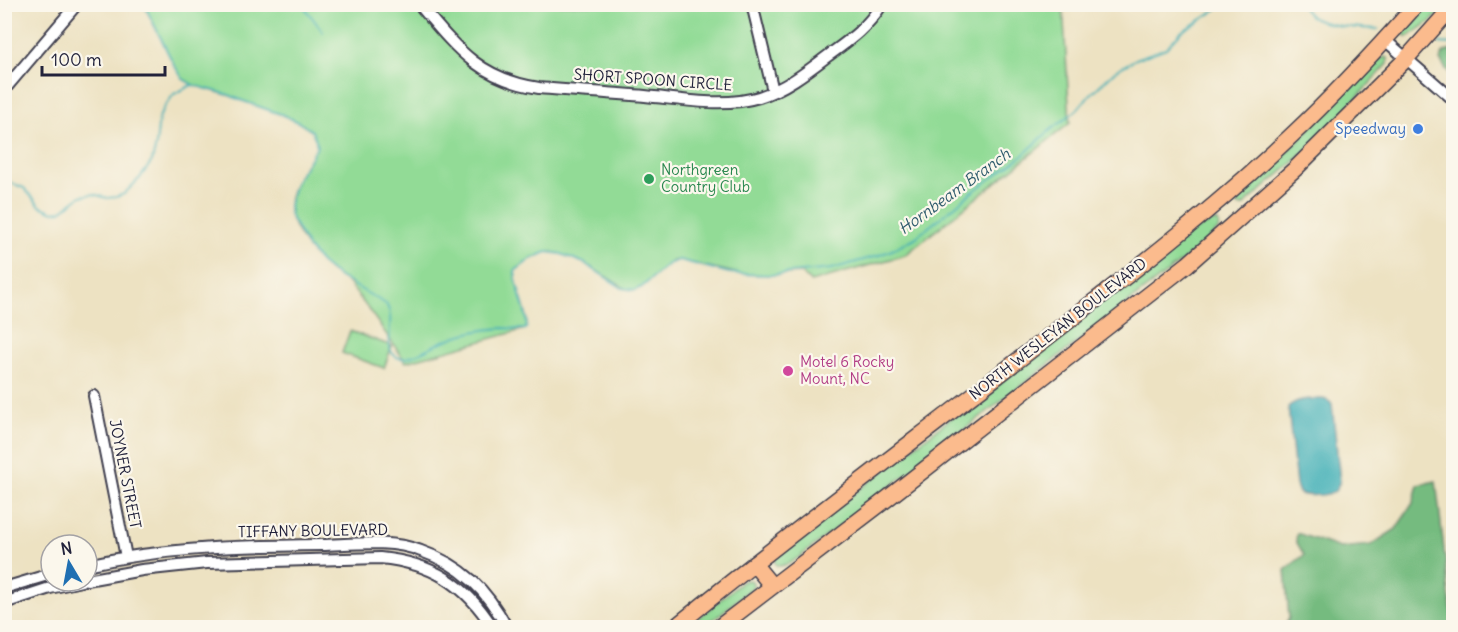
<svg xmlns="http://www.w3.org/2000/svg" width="1458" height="632" viewBox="0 0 1458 632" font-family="Delius,sans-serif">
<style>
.green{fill:#92db96;stroke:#5a7e68;stroke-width:1.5}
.forest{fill:#75bb7f;stroke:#4c6e5d;stroke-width:1.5}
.water{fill:#3daeb6;stroke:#306878;stroke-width:1.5}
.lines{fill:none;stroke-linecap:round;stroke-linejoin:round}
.stream{stroke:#3daeb6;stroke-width:2}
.minor-casing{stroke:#403f4f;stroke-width:14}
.highway-casing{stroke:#403f4f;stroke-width:18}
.minor{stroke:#fff;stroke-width:10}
.highway{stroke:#fbbb8d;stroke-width:15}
.shop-dot{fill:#3f7fe0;stroke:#fbf7ec;stroke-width:2}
.leisure-dot{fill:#2e9e5b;stroke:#fbf7ec;stroke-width:2}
.hotel-dot{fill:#d1479c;stroke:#fbf7ec;stroke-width:2}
.labels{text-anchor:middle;stroke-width:4.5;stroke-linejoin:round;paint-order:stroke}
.street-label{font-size:15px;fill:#22223b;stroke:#fbf7ec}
.shop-label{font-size:15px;fill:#366cbe;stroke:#fbf7ec;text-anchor:end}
.leisure-label{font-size:15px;fill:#27864d;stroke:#fbf7ec;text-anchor:start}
.hotel-label{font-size:15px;fill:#b23c85;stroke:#fbf7ec;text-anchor:start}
.water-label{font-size:16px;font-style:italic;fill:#2d5a6c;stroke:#fbf7ec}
</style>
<rect width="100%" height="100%" fill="#fbf7ec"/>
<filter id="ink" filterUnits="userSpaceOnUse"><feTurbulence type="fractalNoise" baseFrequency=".0167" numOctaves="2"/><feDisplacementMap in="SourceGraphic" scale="12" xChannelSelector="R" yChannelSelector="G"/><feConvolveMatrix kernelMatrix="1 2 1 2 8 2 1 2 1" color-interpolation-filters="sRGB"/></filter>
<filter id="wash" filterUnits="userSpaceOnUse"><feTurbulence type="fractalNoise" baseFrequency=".008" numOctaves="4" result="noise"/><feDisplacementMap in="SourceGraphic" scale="24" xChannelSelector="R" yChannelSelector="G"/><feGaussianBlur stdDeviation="1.35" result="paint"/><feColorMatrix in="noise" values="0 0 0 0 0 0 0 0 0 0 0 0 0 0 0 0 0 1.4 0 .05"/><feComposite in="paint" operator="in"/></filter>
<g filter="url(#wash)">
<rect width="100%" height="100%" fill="#ede2c2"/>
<g class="green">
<path d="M144,5H1063L1070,123L905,255L811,282L801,273L771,275L740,274L679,260L672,261L662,269L642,287L635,290L626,289L584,263L561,254L552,252H547L531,259L515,271C515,289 531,314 526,329L406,362C387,336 369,308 348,283C343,278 335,275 329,270C313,257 289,227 289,205C290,184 307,165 317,147L316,140L312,131L298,122L283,115L240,100L234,97L193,85L183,79L174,65Z"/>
<path d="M1429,5H1448L1431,21L1408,37H1406L1404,34L1406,30Z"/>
<path d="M1384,57L1388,58V64L1311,147L1243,206H1238L1236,203L1241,195L1302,137L1360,74Z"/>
<path d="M1217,221L1219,224L1218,230L1200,247L803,554C795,560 787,566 777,566C773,561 775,558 777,553L1190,233L1210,222Z"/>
<path d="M350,331L392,346L384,368L342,353Z"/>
<path d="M748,580L752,581L753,583V587L704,627L686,628L743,581Z"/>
</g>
<g class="forest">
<path d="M1453,50H1454L1453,77L1446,69L1440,60L1444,52Z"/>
<path d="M1436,481L1453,627H1284L1289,618L1285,570L1304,555L1296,541L1297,533L1340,548L1371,545L1396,529L1413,503L1418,485Z"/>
</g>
<path class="water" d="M1322,399L1327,400L1332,404L1340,481C1338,485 1338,488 1335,491C1328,496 1306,497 1299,493L1296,485L1288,407C1297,398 1310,399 1322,399Z"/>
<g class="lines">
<g class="stream">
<path d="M144,4L174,65L183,79L193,85L229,95L240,100L283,115L298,122L312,131L316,140L317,147L295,183L292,193L289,205L290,215L293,221L307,246L321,263L336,275L386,304C396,319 384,344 393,354C396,357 401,359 405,358C415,357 433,345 444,341C462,333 483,329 503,328C511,328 518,330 526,329C530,315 515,289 515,271L531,259L547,252L561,254L584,263L622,288L635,290L642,287L668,264L679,260L729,273L740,274L771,275L832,269L877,256L892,250L915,238L971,193L1022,156L1048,132L1077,110L1088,97L1115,71L1136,59L1166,48L1181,32L1210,14L1216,9L1217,4"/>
<path d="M302,4L323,32"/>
<path d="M1300,4C1303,8 1307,13 1310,16C1327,27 1359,28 1378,29"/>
<path d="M1439,43L1454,44"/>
<path d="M4,180L24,188L40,206L53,212L61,211L81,196L93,194L107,198L116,197L124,194L140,178L152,161L156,145L159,118L163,109L174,94L192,85"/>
</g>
</g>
</g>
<g filter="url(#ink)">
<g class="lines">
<g class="minor-casing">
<g id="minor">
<path d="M419,4C456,48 479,79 539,88C574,91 610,93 645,96C680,99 724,108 759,97C785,89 808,71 829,55C851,39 867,28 882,4"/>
<path d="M752,4L773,91"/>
<path d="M1385,40L1454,100"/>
<path d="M4,90L77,4"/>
<path d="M94,396L126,557"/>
<path d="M87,565C164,547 244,546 322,545C354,544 391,539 421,551C462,565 487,590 507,628"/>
<path d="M87,580L142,570L207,563L380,558C431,563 465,583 493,628"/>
<path d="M4,588L51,574"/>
<path d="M4,603L50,588L81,581"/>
</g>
</g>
<g class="highway-casing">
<g id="highway">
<path d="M754,564L772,586"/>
<path d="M674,628C795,529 921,436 1044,340C1129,275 1214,209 1292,135C1336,94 1377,49 1417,4"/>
<path d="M718,628L888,498L1188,264L1295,169L1405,60L1454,5"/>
</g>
</g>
<use href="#minor" class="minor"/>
<use href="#highway" class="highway"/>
</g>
</g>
<circle class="shop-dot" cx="1418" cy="129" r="6"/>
<circle class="leisure-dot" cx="649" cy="179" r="6"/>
<circle class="hotel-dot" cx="788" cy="371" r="6"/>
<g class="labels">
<g class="street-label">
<text transform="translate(653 80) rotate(4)" y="5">SHORT SPOON CIRCLE</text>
<text transform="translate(1058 329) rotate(-38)" y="5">NORTH WESLEYAN BOULEVARD</text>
<text transform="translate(125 474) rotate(79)" y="5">JOYNER STREET</text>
<text transform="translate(313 531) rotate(-1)" y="5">TIFFANY BOULEVARD</text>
</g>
<g class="shop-label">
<text x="1406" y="134">Speedway</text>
</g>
<g class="leisure-label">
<text x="661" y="175">Northgreen<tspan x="661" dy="17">Country Club</tspan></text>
</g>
<g class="hotel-label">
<text x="800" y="367">Motel 6 Rocky<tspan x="800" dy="17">Mount, NC</tspan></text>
</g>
<g class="water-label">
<text transform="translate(954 191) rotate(-36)" y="6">Hornbeam Branch</text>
</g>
</g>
<rect width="1458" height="632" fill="none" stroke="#fbf7ec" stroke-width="24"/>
<g transform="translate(69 563) rotate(350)"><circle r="28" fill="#fbf7ec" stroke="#a4a2a5" stroke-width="1.5"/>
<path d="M0-4.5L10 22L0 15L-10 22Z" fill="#1f6fb2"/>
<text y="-9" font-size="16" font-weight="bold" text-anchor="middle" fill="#22223b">N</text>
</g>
<path d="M42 66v9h123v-9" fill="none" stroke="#22223b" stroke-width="3"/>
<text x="51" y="66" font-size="18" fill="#22223b" stroke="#fbf7ec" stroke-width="4.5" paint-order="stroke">100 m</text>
</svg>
